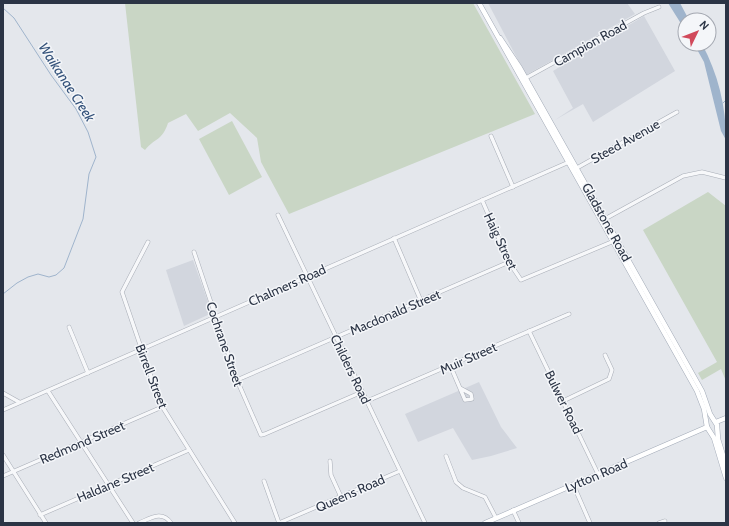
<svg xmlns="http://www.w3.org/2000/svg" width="729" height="526" viewBox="0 0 729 526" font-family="Cabin,sans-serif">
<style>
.built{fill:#d2d6de}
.green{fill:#c9d6c5}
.water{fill:#9fb4cc}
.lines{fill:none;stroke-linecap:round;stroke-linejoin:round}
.stream{stroke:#9fb4cc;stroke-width:1}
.minor-casing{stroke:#a9aeb7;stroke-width:4.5}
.major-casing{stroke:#a3abb8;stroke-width:5.5}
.minor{stroke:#f7f8fa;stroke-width:3.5}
.major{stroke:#fff;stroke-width:4.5}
.labels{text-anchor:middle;stroke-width:3;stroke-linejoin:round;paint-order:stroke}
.street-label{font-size:13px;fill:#2b3445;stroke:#f4f6f9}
.water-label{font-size:14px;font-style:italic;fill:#34527a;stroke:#f4f6f9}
</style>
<rect width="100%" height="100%" fill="#e4e7ec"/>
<g class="built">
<path d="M488,3H627L635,14L526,75Z"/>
<path d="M644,16L675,71L593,122L583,104L555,120L573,108L553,71Z"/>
<path d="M193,260L212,313L184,326L166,270Z"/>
<path d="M479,382L501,427L517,448L491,456L472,460L453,428L418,442L405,414Z"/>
</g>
<g class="green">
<path d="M125,3H473L535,114L289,214L261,162L257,138L230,113L198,131L186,114L168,123C162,141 156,137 145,150L141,147Z"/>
<path d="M232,121L262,177L229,195L199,139Z"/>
<path d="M708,192L726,206V381L721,369L702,380L698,373L717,362L643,230Z"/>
</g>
<g class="water">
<path d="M668,3H680L689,20H685V30Z"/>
<path d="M694,44H702C718,74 726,106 726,140L721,131L704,62Z"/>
</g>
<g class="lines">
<g class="stream">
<path d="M3,8L14,18L51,75L76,109L88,132L96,157L89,174L83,219L64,268L56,275L49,277L38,274L28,277L17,283L3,294"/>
<path d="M723,103L726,100"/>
</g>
<g class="minor-casing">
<g id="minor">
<path d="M524,79L644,13L659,7"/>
<path d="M491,136L513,187"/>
<path d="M575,169L677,112"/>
<path d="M482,200L509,262L521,280L614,241"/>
<path d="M278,215L425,523"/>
<path d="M603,220L683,176L702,172L726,178"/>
<path d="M394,238L421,301"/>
<path d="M148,242L122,292L160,403L235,523"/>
<path d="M194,252L237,380L261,435L265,434L362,392"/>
<path d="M69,327L88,373"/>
<path d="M529,331L598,474"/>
<path d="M450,365L465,400L472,399L471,394L460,388"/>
<path d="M237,380L509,262"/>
<path d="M48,391L133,523"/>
<path d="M3,393L19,402"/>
<path d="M367,401L569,314"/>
<path d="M563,401L609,379L612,370L605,355"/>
<path d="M3,410L569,162"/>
<path d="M3,455L46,523"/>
<path d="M446,456L456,482L463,488L485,497L496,518"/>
<path d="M330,461L331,475L341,497"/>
<path d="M3,476L162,407"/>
<path d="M264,481L279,523"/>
<path d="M573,484L590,523"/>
<path d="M513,510L519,523"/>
<path d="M40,515L189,450"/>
<path d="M139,523C151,518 162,510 171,523"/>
<path d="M279,523L400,471"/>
<path d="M659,523L665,521"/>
</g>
</g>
<g class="major-casing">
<g id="major">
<path d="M479,3L697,391L704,409L707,427L714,438L726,478"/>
<path d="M500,38L520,68L702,391L710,414L717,425L718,439L726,465"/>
<path d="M716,422L726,418"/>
<path d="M485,523L707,427"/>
</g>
</g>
<use href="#minor" class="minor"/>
<use href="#major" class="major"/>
</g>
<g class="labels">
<g class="street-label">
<text transform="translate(590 43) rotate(-29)" y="5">Campion Road</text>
<text transform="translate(625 141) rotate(-29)" y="5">Steed Avenue</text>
<text transform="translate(607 222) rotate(61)" y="5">Gladstone Road</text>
<text transform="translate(501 241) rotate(65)" y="5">Haig Street</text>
<text transform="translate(287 285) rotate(-24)" y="5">Chalmers Road</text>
<text transform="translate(395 312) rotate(-23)" y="5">Macdonald Street</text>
<text transform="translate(225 344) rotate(71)" y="5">Cochrane Street</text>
<text transform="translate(468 358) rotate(-24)" y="5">Muir Street</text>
<text transform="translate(351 369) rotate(64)" y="5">Childers Road</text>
<text transform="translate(152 376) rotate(69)" y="5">Birrell Street</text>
<text transform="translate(564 402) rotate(64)" y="5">Bulwer Road</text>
<text transform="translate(82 442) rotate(-23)" y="5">Redmond Street</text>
<text transform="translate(596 475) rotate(-23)" y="5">Lytton Road</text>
<text transform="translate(115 482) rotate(-23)" y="5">Haldane Street</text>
<text transform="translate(350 493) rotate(-24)" y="5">Queens Road</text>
</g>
<g class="water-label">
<text transform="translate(67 82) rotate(57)" y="5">Waikanae Creek</text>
</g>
</g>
<rect width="729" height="526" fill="none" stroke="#2b3445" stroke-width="8"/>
<g transform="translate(697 32) rotate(47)"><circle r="19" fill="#f4f6f9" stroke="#a4a8b1"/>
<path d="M0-3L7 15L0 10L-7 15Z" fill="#d1495b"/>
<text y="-6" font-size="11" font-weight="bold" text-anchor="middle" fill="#2b3445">N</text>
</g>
</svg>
